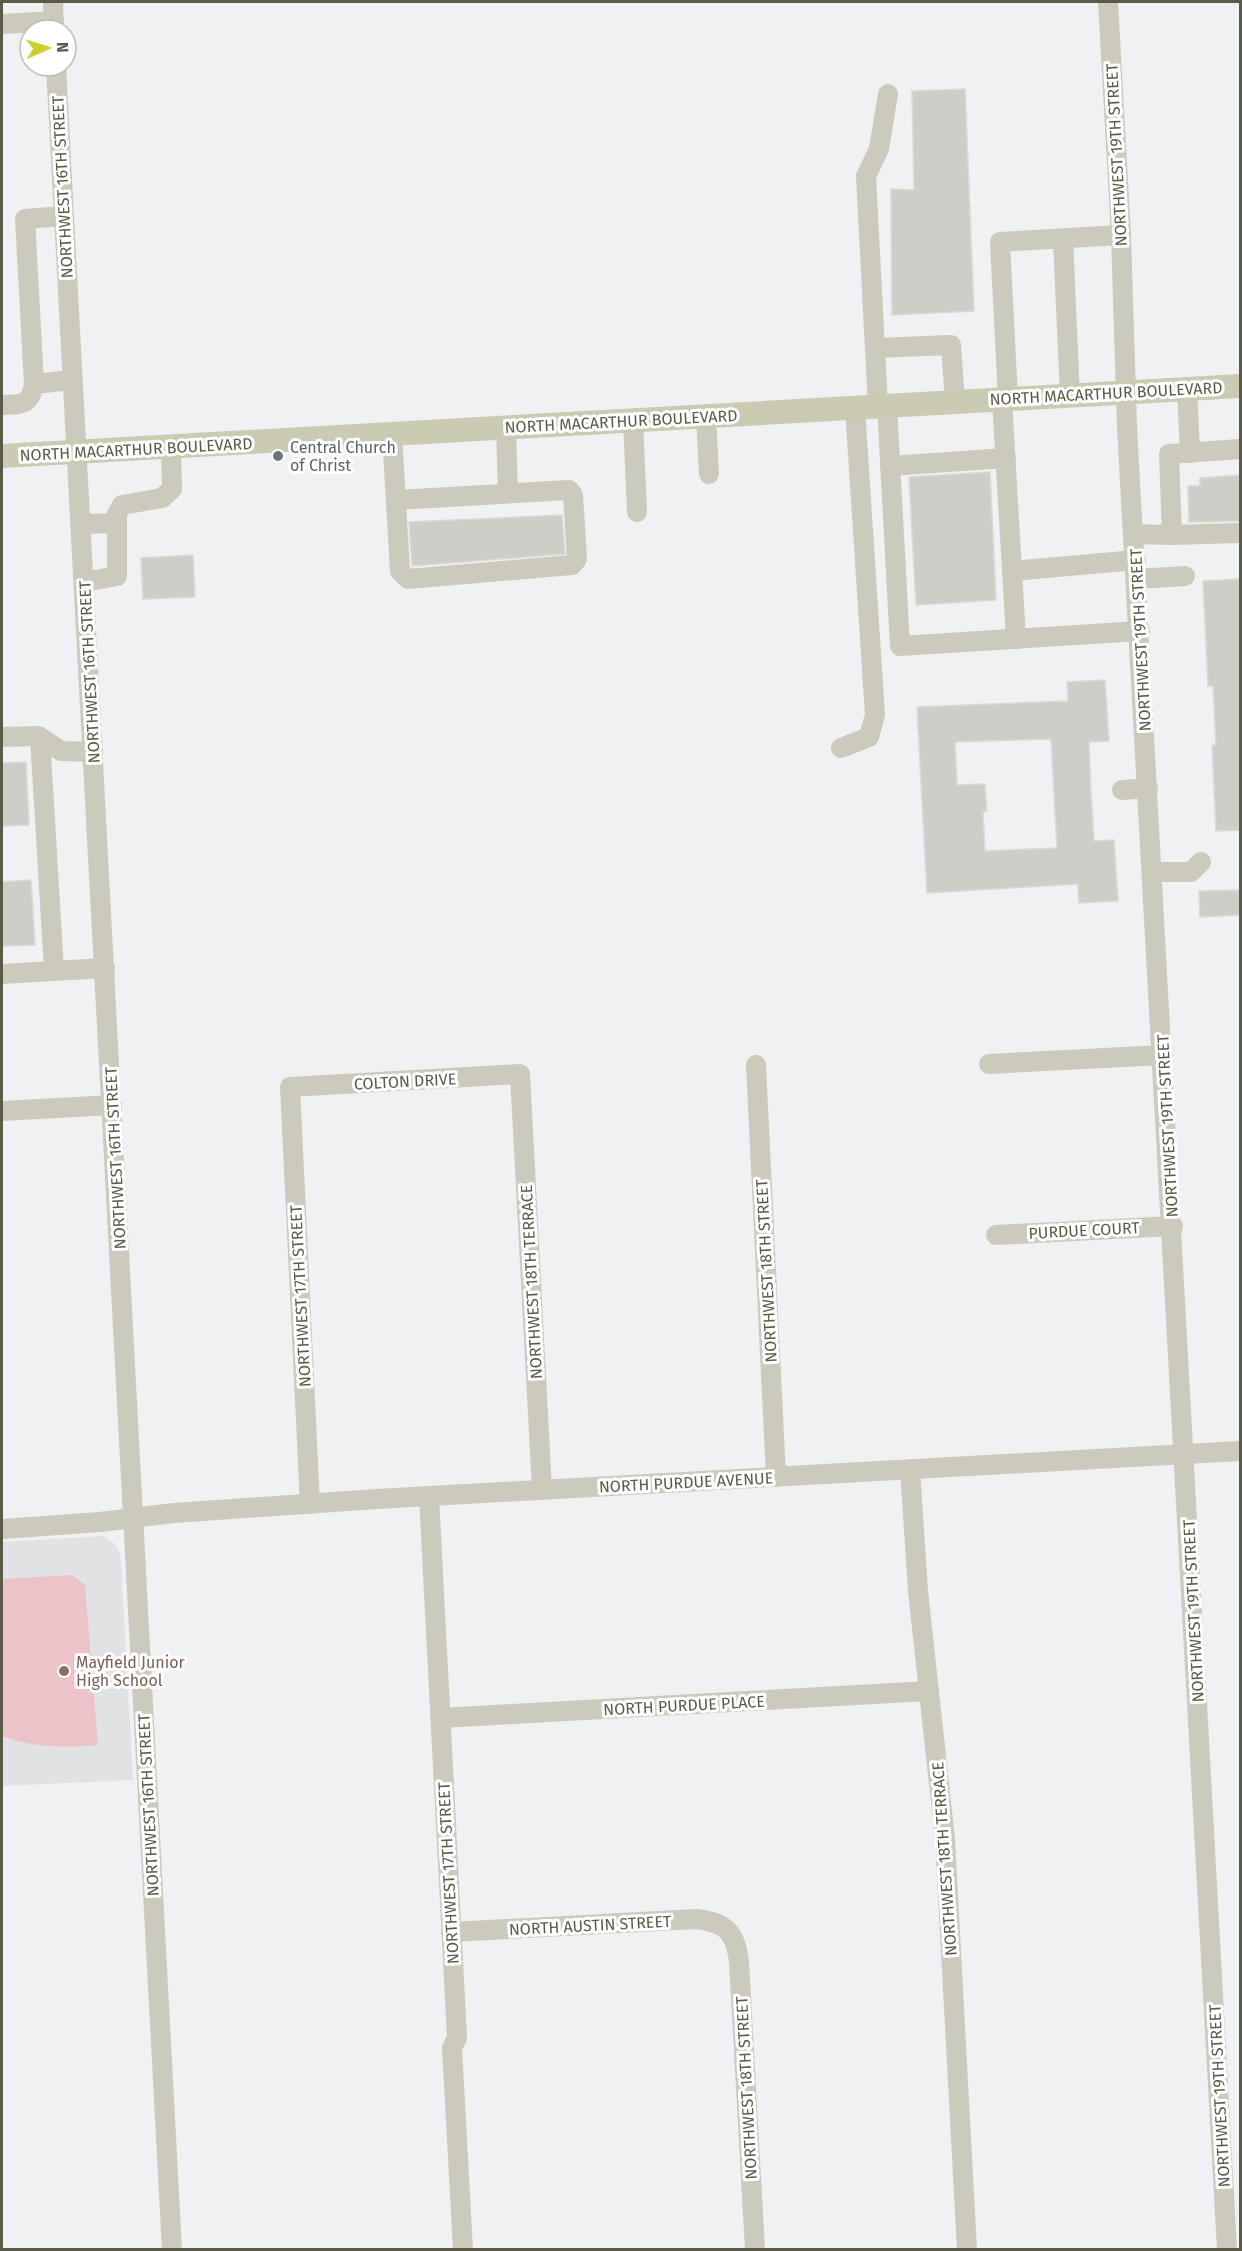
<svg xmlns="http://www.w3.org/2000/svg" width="1242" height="2251" viewBox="0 0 1242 2251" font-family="'Fira Sans',sans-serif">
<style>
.education{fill:#e1e2e3}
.green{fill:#ebc3c9}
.building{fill:#cdcec7;stroke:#d9dad4;stroke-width:1.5;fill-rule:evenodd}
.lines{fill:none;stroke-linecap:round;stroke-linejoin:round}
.minor{stroke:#cbcabd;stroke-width:20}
.major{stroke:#cbcab2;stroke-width:24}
.worship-dot{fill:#6b7280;stroke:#fff;stroke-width:2}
.education-dot{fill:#8d6e63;stroke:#fff;stroke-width:2}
.labels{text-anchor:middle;stroke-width:6;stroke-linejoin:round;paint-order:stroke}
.street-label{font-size:16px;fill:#5b5a49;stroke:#fff}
.worship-label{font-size:16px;fill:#5b616d;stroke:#fff;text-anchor:start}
.education-label{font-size:16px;fill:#785e54;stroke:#fff;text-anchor:start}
</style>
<rect width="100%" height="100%" fill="#f0f1f2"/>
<path class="education" d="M104,1536L115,1544L119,1551L121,1562L133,1780L2,1786V1542Z"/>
<path class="green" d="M72,1575L85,1585L98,1745C64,1748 34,1748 2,1736V1579Z"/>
<g class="building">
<path d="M965,89L974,311L892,315L891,189L914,190L912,91Z"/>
<path d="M990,472L996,600L916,605L909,477Z"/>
<path d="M1240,475V521L1189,522L1188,486H1200V478Z"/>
<path d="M562,515L565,554L412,566L409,522Z"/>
<path d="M193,555L195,597L143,599L141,558Z"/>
<path d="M1240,579V830L1216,831L1212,745H1216L1213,686H1208L1203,581Z"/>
<path d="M1105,680L1109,741L1089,742L1091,794L1094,841L1114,840L1118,901L1079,903L1078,884L927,893L917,707L1068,701L1067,682ZM1051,739L1057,848L985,851L983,811H987L985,784L957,785L955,742Z"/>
<path d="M26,762L29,825L2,826V763Z"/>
<path d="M31,880L35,945L2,946V882Z"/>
<path d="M1240,890V915L1200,917L1199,891Z"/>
</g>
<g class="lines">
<g class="minor">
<path d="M53,2L54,30"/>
<path d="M1108,2L1121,235L1127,427L1227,2250"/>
<path d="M2,24L54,21"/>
<path d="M56,66L172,2250"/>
<path d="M1063,239L1070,396"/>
<path d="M875,348L951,345L955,402"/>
<path d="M34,384L25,219L64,216"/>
<path d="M1187,389L1190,453"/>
<path d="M1008,399L1000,242L1121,235"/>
<path d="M1002,400L1016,639"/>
<path d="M2,405C22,404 30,406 34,384L72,380"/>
<path d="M887,406L900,646L1140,631"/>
<path d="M878,407L866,176L879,149L888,94"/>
<path d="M706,416L709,474"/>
<path d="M633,420L637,512"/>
<path d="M506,428L508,493"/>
<path d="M392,434L400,571L408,579L572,565L577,559L573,495L569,490L396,500"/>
<path d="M890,466L1006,458"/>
<path d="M80,524L117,523"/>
<path d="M1134,534L1172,535L1240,533"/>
<path d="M1172,535L1169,454L1240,449"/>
<path d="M1012,571L1136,560"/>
<path d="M1137,579L1185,576"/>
<path d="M84,582L117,576V514L122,505L162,498L172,489L171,447"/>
<path d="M2,737L38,736L61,751L93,752"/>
<path d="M40,737L54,970"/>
<path d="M841,748L869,737L875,715L855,408"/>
<path d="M1122,790L1148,788"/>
<path d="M1153,872H1191L1201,862"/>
<path d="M2,974L105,968"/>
<path d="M989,1064L1163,1055"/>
<path d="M756,1065L776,1477"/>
<path d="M2,1111L112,1105"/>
<path d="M996,1235L1173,1226"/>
<path d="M910,1469L918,1591L945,1839L967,2250"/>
<path d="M429,1496L457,2038L452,2048L463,2250"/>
<path d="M310,1504L290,1087L520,1074L542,1490"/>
<path d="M2,1529L100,1522L174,1513L377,1499L1240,1451"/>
<path d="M440,1718L929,1691"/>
<path d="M451,1932L696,1919C726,1922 736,1933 739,1962L755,2250"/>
</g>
<path class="major" d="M2,456L1240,386"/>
</g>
<circle class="worship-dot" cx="278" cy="456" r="6"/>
<circle class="education-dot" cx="64" cy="1671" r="6"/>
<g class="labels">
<g class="street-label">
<text transform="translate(1116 155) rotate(-93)" y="6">NORTHWEST 19TH STREET</text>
<text transform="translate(62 187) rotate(-93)" y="6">NORTHWEST 16TH STREET</text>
<text transform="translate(1106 393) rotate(-3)" y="6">NORTH MACARTHUR BOULEVARD</text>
<text transform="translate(621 421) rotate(-3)" y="6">NORTH MACARTHUR BOULEVARD</text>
<text transform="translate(136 449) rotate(-3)" y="6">NORTH MACARTHUR BOULEVARD</text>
<text transform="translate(1140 640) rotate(-93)" y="6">NORTHWEST 19TH STREET</text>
<text transform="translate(89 672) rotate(-93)" y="6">NORTHWEST 16TH STREET</text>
<text transform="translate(405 1081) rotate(-3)" y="6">COLTON DRIVE</text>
<text transform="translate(1167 1126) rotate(-93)" y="6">NORTHWEST 19TH STREET</text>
<text transform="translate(115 1158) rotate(-93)" y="6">NORTHWEST 16TH STREET</text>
<text transform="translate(1084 1230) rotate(-3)" y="6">PURDUE COURT</text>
<text transform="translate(766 1271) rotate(-93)" y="6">NORTHWEST 18TH STREET</text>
<text transform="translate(531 1282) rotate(-93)" y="6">NORTHWEST 18TH TERRACE</text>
<text transform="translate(300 1296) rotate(-93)" y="6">NORTHWEST 17TH STREET</text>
<text transform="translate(686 1482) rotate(-3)" y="6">NORTH PURDUE AVENUE</text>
<text transform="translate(1193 1611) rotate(-93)" y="6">NORTHWEST 19TH STREET</text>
<text transform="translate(684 1705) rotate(-3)" y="6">NORTH PURDUE PLACE</text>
<text transform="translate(148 1805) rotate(-93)" y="6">NORTHWEST 16TH STREET</text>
<text transform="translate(944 1859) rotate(-94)" y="6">NORTHWEST 18TH TERRACE</text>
<text transform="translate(448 1873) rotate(-93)" y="6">NORTHWEST 17TH STREET</text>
<text transform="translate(590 1925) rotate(-3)" y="6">NORTH AUSTIN STREET</text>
<text transform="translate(746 2088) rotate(-93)" y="6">NORTHWEST 18TH STREET</text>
<text transform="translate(1219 2096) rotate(-93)" y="6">NORTHWEST 19TH STREET</text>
</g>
<g class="worship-label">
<text x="290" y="453">Central Church<tspan x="290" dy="18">of Christ</tspan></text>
</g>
<g class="education-label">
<text x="76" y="1668">Mayfield Junior<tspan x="76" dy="18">High School</tspan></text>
</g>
</g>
<rect width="1242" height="2251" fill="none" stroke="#5b5a49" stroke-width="6"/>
<g transform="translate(48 48) rotate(87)"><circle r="28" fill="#ffffff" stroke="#bdbdb6" stroke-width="1.5"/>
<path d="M0-4.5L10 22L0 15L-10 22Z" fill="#cdcf2c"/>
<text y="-9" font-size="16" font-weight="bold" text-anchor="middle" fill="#5b5a49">N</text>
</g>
</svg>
